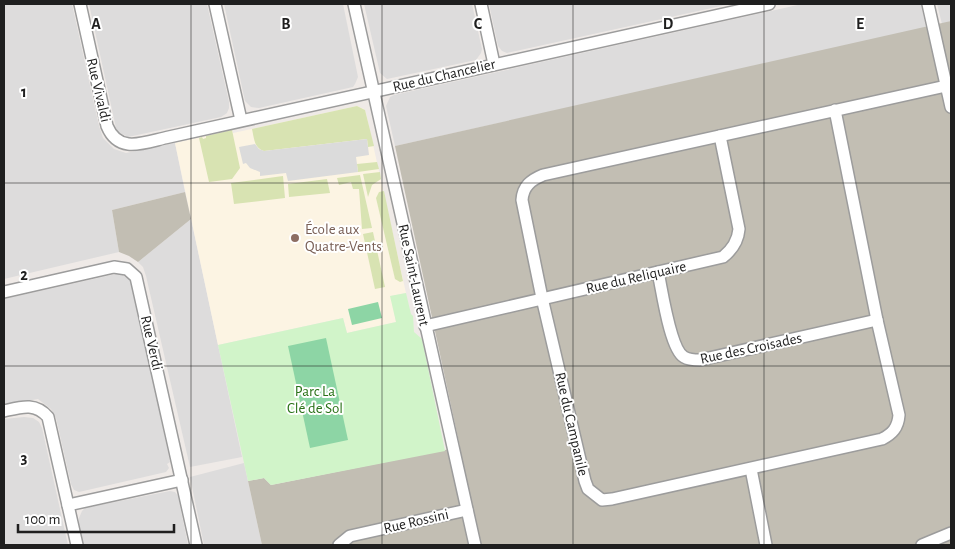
<svg xmlns="http://www.w3.org/2000/svg" width="955" height="549" viewBox="0 0 955 549" font-family="'Alegreya Sans',sans-serif">
<style>
.residential{fill:#dddcdc}
.education{fill:#fcf4e3}
.construction{fill:#c2beb3}
.grass{fill:#d8e3b2}
.park{fill:#d1f4c9}
.pitch{fill:#8dd5a5}
.parking{fill:#dbdbdb}
.lines{fill:none;stroke-linecap:round;stroke-linejoin:round}
.street-casing{stroke:#9c9c9c;stroke-width:14}
.street{stroke:#fff;stroke-width:11}
.grid{fill:none;stroke:#1f1f1f;stroke-width:1;stroke-opacity:0.55}
.education-dot{fill:#8d6e63;stroke:#fff;stroke-width:2}
.labels{text-anchor:middle;stroke-width:4;stroke-linejoin:round;paint-order:stroke}
.street-label{font-size:15px;fill:#1f1f1f;stroke:#fff}
.education-label{font-size:15px;fill:#785e54;stroke:#fff;text-anchor:start}
.park-label{font-size:15px;fill:#2a7218;stroke:#fff}
.grid-label{font-size:16px;text-anchor:middle;font-weight:bold;fill:#1f1f1f;stroke:#fff;stroke-width:4;stroke-linejoin:round;paint-order:stroke}
</style>
<rect width="100%" height="100%" fill="#efeae7"/>
<g class="residential">
<path d="M4,4H72L99,126L103,138L114,149L126,153L175,143L185,192L112,210L119,252L4,279Z"/>
<path d="M89,4H207L229,102V108L227,113L221,117L128,137L118,132L116,128Z"/>
<path d="M224,4H343L358,77L355,84L353,87L259,108L251,107L245,101Z"/>
<path d="M364,4H472L482,49L481,53L476,60L387,79L380,73Z"/>
<path d="M489,4H730L507,53L502,51L498,46Z"/>
<path d="M802,4H921L926,28L395,146L386,106L390,97L394,95Z"/>
<path d="M937,4H951V21L942,24Z"/>
<path d="M191,219L242,457L190,467L146,276L143,267L138,262Z"/>
<path d="M116,274H121L132,282L170,462L167,464L169,468L166,472L79,492L74,490L71,484L56,418L51,409L38,399L4,405V299Z"/>
<path d="M24,417L33,418L39,422L42,428L68,545H4V419Z"/>
<path d="M244,463L262,545H204L190,477Z"/>
<path d="M170,491L175,492L178,496L188,545H83L79,527V518L82,511L85,508Z"/>
</g>
<path class="education" d="M357,106L364,109L366,113L406,293L391,296L396,322L347,333L343,318L218,345L175,143L232,130L233,133Z"/>
<g class="construction">
<path d="M951,21V545H262L248,481L264,478L271,485L460,447L395,146Z"/>
<path d="M185,192L191,219L138,262L129,256L119,252L112,210Z"/>
</g>
<g class="grass">
<path d="M357,106L365,110L374,146L368,147L367,139L264,151C254,148 254,138 252,129Z"/>
<path d="M232,130L240,168L232,179L209,182L199,138L202,137L203,139L206,138V136Z"/>
<path d="M377,162L379,169L358,172L357,164Z"/>
<path d="M380,172L381,179L372,185L368,197L363,174Z"/>
<path d="M360,175L372,228L362,229L359,189H353L351,182L339,185L337,178Z"/>
<path d="M283,176L285,198L234,204L231,183Z"/>
<path d="M327,179L330,193L289,197L288,184Z"/>
<path d="M384,191L403,281L400,282L395,279L376,198L379,192Z"/>
<path d="M373,232L385,287L375,289L363,234Z"/>
</g>
<path class="park" d="M406,293L411,314L413,316L414,332L422,339L445,451L271,485L264,478L248,481L218,345L343,318L347,333L396,322L390,296Z"/>
<g class="pitch">
<path d="M378,302L382,318L352,325L348,309Z"/>
<path d="M326,338L348,440L310,448L288,346Z"/>
</g>
<path class="parking" d="M367,139L369,155L356,157L358,172L288,181L286,173L260,176V172L250,168L246,163L243,164L239,147L255,144L259,149L264,151Z"/>
<g class="lines">
<g class="street-casing">
<g id="street">
<path d="M80,4L107,126C119,155 145,142 169,137L769,4"/>
<path d="M215,4L241,120"/>
<path d="M354,4L475,545"/>
<path d="M481,4L494,64"/>
<path d="M928,4L951,107"/>
<path d="M835,110L877,320L899,415C898,428 892,434 882,439L612,499L602,500L588,489L585,481L542,298L522,200C523,186 531,180 543,175L946,86"/>
<path d="M658,272C662,290 670,349 684,357C689,360 694,360 700,360L877,320"/>
<path d="M4,292L114,267L127,269L136,277L196,545"/>
<path d="M425,326L723,257C733,249 738,241 739,229L720,136"/>
<path d="M4,411C21,407 35,402 48,417L77,545"/>
<path d="M751,469L766,545"/>
<path d="M68,505L182,480"/>
<path d="M339,545L350,536L467,510"/>
<path d="M922,545L951,533"/>
</g>
</g>
<use href="#street" class="street"/>
</g>
<path class="grid" d="M191,4V545M382,4V545M573,4V545M764,4V545M4,183H951M4,366H951"/>
<circle class="education-dot" cx="295" cy="238" r="5"/>
<g class="labels">
<g class="street-label">
<text transform="translate(444 75) rotate(-13)" y="5">Rue du Chancelier</text>
<text transform="translate(99 90) rotate(77)" y="5">Rue Vivaldi</text>
<text transform="translate(414 275) rotate(78)" y="5">Rue Saint-Laurent</text>
<text transform="translate(636 277) rotate(-13)" y="5">Rue du Reliquaire</text>
<text transform="translate(152 343) rotate(77)" y="5">Rue Verdi</text>
<text transform="translate(751 348) rotate(-12)" y="5">Rue des Croisades</text>
<text transform="translate(572 424) rotate(77)" y="5">Rue du Campanile</text>
<text transform="translate(416 521) rotate(-13)" y="5">Rue Rossini</text>
</g>
<g class="education-label">
<text x="305" y="234">École aux<tspan x="305" dy="17">Quatre-Vents</tspan></text>
</g>
<g class="park-label">
<text x="315" y="396">Parc La<tspan x="315" dy="17">Clé de Sol</tspan></text>
</g>
</g>
<g class="grid-label">
<text x="96" y="29">A</text>
<text x="286" y="29">B</text>
<text x="478" y="29">C</text>
<text x="668" y="29">D</text>
<text x="860" y="29">E</text>
<text x="24" y="97">1</text>
<text x="24" y="280">2</text>
<text x="24" y="463">3</text>
</g>
<rect width="955" height="549" fill="none" stroke="#1f1f1f" stroke-width="10"/>
<path d="M18 524v8h156v-8" fill="none" stroke="#1f1f1f" stroke-width="2.5"/>
<text x="25" y="524" font-size="15" fill="#1f1f1f" stroke="#ffffff" stroke-width="4" paint-order="stroke">100 m</text>
</svg>
